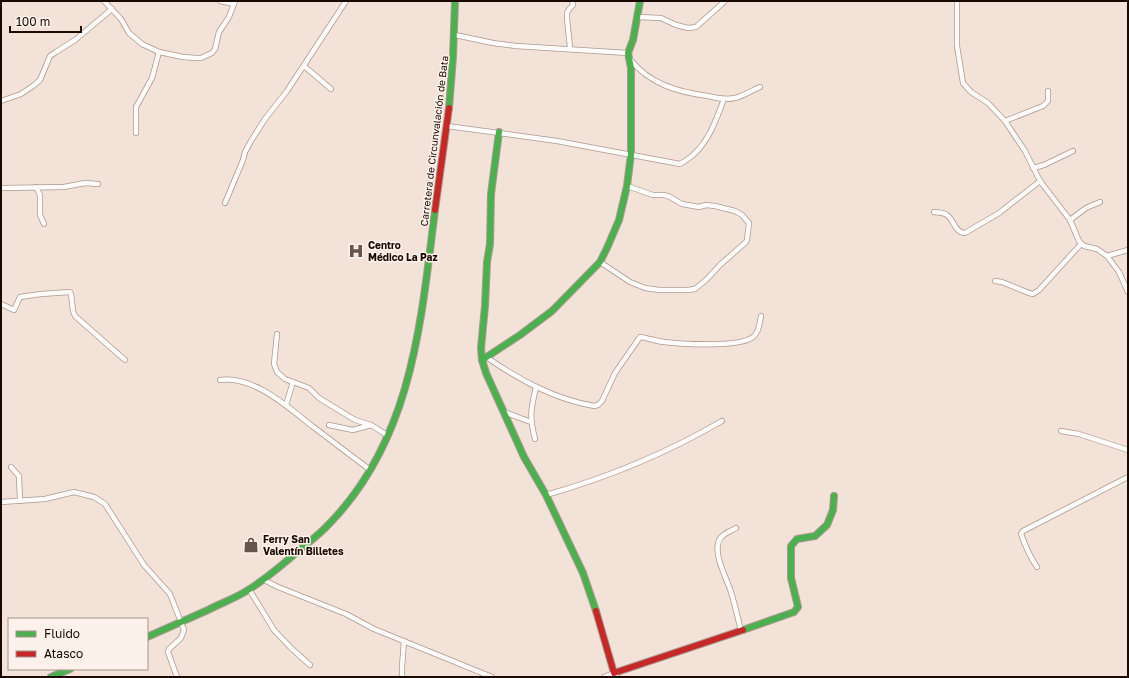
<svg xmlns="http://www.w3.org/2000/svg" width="1129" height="678" viewBox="0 0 1129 678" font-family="'Golos Text',sans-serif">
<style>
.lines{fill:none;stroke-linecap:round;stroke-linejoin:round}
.street-casing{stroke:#ab9a90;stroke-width:6}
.fast-casing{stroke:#ab9a90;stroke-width:8}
.jam-casing{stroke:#ab9a90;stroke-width:8}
.street{stroke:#fdfbf9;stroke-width:4.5}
.fast{stroke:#4caf50;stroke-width:6}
.jam{stroke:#c62828;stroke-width:6}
.labels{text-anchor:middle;stroke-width:3;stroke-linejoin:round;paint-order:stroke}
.street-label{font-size:10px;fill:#1a0901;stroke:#fcf1eb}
.poi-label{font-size:10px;font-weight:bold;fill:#1a0901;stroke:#fcf1eb;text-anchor:start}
</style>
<rect width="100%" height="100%" fill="#f3e2d8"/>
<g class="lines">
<g class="street-casing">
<g id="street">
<path d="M104,1L121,19L129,33L142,44L159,52L183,57L196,58H201L212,53L215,49L219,32L229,17L235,1"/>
<path d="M220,1L234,4"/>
<path d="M957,1V46L963,83L971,92L988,103L1005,121L1025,151L1040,181L1070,220L1079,241L1084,246L1097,249L1107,256L1119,272L1128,292"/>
<path d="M637,17L661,18L676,25L688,28L696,27L725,1"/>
<path d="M455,35L493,43L516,46L628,53"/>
<path d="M570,49C570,43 566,15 567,13C568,10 571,7 573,5L572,1"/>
<path d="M630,59C649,84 678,92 708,96C716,98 726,100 735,98C744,96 752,90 760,87"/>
<path d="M304,66L331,89"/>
<path d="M1,101L21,94L33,86L40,80L50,56L56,52L75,40L112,9"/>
<path d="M1005,121L1043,106L1048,101V91"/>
<path d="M447,126L557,141L680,164C685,161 690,158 693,155C709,141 717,118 724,99"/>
<path d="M136,133V107L152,78L159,52"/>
<path d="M1033,168L1044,165L1073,151"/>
<path d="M36,187L40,195V215L44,224"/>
<path d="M1,188L64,187L85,183L98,184"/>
<path d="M225,203L243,160L245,152L251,141L265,119L287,91L346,1"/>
<path d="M934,212C938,213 943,212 947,215C954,220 955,233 965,233L999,213L1040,181"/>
<path d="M1070,220L1086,208L1100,202"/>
<path d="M1107,256L1128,250"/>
<path d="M600,262L630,282L645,288L659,290H688L695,289L706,280L720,265L746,242L747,240L749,223L742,215L735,211L715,206L706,205L699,207L682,204L670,197L664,195H653L627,186"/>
<path d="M995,281L1002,282L1029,293L1033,294L1039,290L1081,244"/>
<path d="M1,304L14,310L20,297L41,294L70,292L71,294L73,311L75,316L125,360"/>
<path d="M277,334L274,364L277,372L285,379L309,388L319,398L355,420L371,425L387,435"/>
<path d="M486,357C520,380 554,399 594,406L598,405L602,401L615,373L640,337C648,338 656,341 664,342C681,344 743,348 754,336C759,332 760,322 761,316"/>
<path d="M220,380C253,375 288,407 312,426C331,440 350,455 369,469"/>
<path d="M286,405L293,382"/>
<path d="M504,412L531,422"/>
<path d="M329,425L353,430L371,425"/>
<path d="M1061,431L1079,434L1128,450"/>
<path d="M535,439C529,416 531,409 536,387"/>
<path d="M11,467L19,476L20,501"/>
<path d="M546,495C606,478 667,453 722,421"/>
<path d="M1,502L45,499L74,492L94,497L105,504L144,565L170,594L184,630L181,638L169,649L168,652L177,677"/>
<path d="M736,528C729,532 719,535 718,544C715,558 727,579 731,592C735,605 738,618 741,631"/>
<path d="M1037,567C1030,557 1025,545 1021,534L1023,531L1128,477"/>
<path d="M264,580L278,587L346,614L374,629L492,677"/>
<path d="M249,589L274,630L291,648L310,665"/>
<path d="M402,677V667L404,641"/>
<path d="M604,677L614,673L617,677"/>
</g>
</g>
<g class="fast-casing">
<g id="fast">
<path d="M449,108L453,57L455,1"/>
<path d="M499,132L491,194L490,244L487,262L485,306L481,348L482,360L486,373L524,457L546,495L583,573L596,611"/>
<path d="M482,360L520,335L552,311L600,262L607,248L619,220L627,186L631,154V68L628,53L633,40L640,1"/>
<path d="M743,630L794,612L798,607L791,578V546L797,539L815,536L827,525L833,510L834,496"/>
<path d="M147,637C167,628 188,619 208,610C221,603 236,598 248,590C266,579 281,566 296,553C308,543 320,534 330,523C413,437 421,321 435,210"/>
<path d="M51,677L70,669"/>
</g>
</g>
<g class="jam-casing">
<g id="jam">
<path d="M435,210L449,108"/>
<path d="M596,611L614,673L743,630"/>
</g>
</g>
<use href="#street" class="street"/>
<use href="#fast" class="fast"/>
<use href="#jam" class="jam"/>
</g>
<defs>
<g id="hospital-bare" transform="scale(1.2)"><path d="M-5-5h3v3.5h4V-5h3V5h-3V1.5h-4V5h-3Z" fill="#66554c" stroke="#fcf1eb" stroke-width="2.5" paint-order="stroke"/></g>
<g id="shop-bare" transform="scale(1.2)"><path d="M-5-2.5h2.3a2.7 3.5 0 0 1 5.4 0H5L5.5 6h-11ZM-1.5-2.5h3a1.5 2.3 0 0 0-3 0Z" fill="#66554c" stroke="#fcf1eb" stroke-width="2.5" paint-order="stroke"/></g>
</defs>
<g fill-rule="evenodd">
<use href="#hospital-bare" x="356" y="251"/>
<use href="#shop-bare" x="251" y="545"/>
</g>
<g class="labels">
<g class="street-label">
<text transform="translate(434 141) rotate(-83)" y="4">Carretera de Circunvalación de Bata</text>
</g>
<g class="poi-label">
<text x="368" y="249">Centro<tspan x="368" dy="12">Médico La Paz</tspan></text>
<text x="263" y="543">Ferry San<tspan x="263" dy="12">Valentín Billetes</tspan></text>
</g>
</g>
<rect width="1129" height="678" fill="none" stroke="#1a0901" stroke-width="4"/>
<rect x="8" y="618" width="140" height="52" fill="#fcf1eb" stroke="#a2948d"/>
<rect x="16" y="631" width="20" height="6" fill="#4caf50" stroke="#a2948d"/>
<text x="44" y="638" font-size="12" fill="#1a0901">Fluido</text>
<rect x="16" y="651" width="20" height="6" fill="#c62828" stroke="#a2948d"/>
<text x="44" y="658" font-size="12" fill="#1a0901">Atasco</text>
<path d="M10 26v6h71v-6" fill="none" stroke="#1a0901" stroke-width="2"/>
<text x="16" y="26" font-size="12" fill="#1a0901" stroke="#fcf1eb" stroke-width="3" paint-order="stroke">100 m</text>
</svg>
